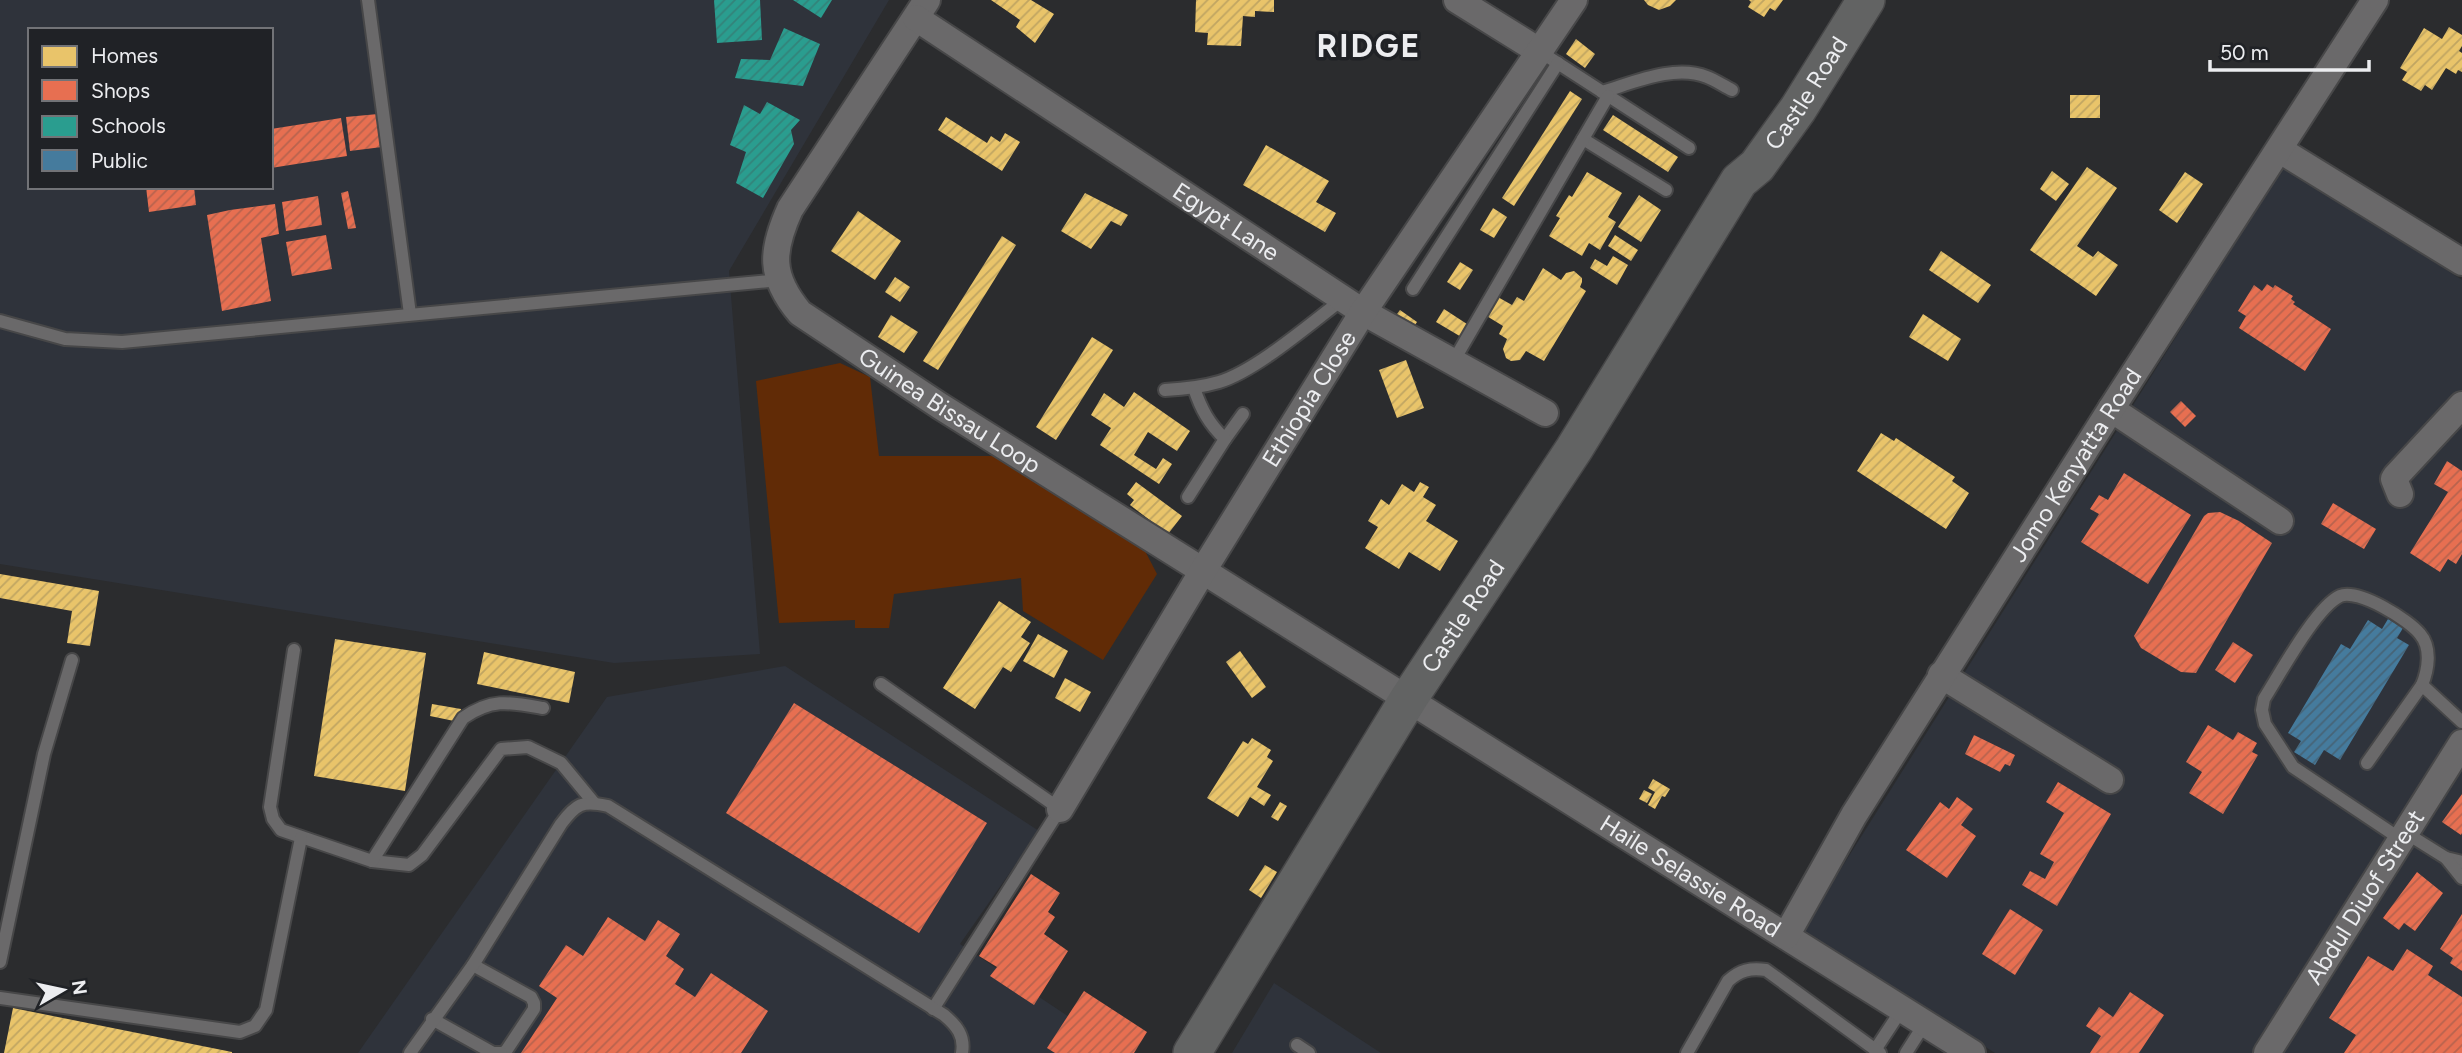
<svg xmlns="http://www.w3.org/2000/svg" width="2462" height="1053" viewBox="0 0 2462 1053" font-family="Figtree,sans-serif">
<style>
.built{fill:#2f333b;fill-rule:evenodd}
.grass{fill:#612b06}
.homes{fill:url(#homes-hatch)}
.shops{fill:url(#shops-hatch)}
.schools{fill:url(#schools-hatch)}
.public{fill:url(#public-hatch)}
.lines{fill:none;stroke-linecap:round;stroke-linejoin:round}
.lane-casing{stroke:#474748;stroke-width:16}
.street-casing{stroke:#474748;stroke-width:30}
.secondary-casing{stroke:#474748;stroke-width:40}
.lane{stroke:#6a696a;stroke-width:12}
.street{stroke:#6a696a;stroke-width:26}
.secondary{stroke:#626363;stroke-width:37}
.labels{text-anchor:middle;stroke-width:7;stroke-linejoin:round;paint-order:stroke}
.street-label{font-size:24px;fill:#ecedf0;stroke:#202226}
.district-label{font-size:32px;font-weight:bold;letter-spacing:2px;fill:#ecedf0;stroke:#202226}
</style>
<defs>
<pattern id="homes-hatch" width="6" height="6" patternUnits="userSpaceOnUse" patternTransform="scale(1.75)"><rect width="6" height="6" fill="#e9c46a"/><path d="M-1 1l2-2M0 6l6-6M5 7l2-2" fill="none" stroke="#c0a562"/></pattern>
<pattern id="shops-hatch" width="6" height="6" patternUnits="userSpaceOnUse" patternTransform="scale(1.75)"><rect width="6" height="6" fill="#e76f51"/><path d="M-1 1l2-2M0 6l6-6M5 7l2-2" fill="none" stroke="#b7634e"/></pattern>
<pattern id="schools-hatch" width="6" height="6" patternUnits="userSpaceOnUse" patternTransform="scale(1.75)"><rect width="6" height="6" fill="#2a9d8f"/><path d="M-1 1l2-2M0 6l6-6M5 7l2-2" fill="none" stroke="#33837a"/></pattern>
<pattern id="public-hatch" width="6" height="6" patternUnits="userSpaceOnUse" patternTransform="scale(1.75)"><rect width="6" height="6" fill="#457b9d"/><path d="M-1 1l2-2M0 6l6-6M5 7l2-2" fill="none" stroke="#466477"/></pattern>
</defs>
<rect width="100%" height="100%" fill="#2b2c2e"/>
<g class="built">
<path d="M0,0H889L729,271L760,654L614,663L0,564ZM30,30H271V187H30Z"/>
<path d="M2285,164L2462,280V1053H1995L1801,932Z"/>
<path d="M785,666L1039,831L960,944L1123,1053H358L607,697Z"/>
<path d="M1274,983L1381,1053H1232Z"/>
</g>
<path class="grass" d="M840,363L870,377L879,456H996L1143,547L1157,574L1103,660L1023,611L1021,578L894,594L889,628H855V620L779,623L756,381Z"/>
<g class="homes">
<path d="M991,0H1031L1054,14L1035,43L1016,27L1020,20Z"/>
<path d="M1196,0H1274V12L1255,11V17L1243,16L1241,46L1207,45L1208,33L1195,32Z"/>
<path d="M1644,0H1676L1670,6L1659,10L1648,5Z"/>
<path d="M1749,0H1783L1775,11L1770,8L1764,17L1748,7L1751,2Z"/>
<path d="M2449,27L2462,35V46L2459,51L2462,53V72L2458,70L2456,74L2446,68L2432,90L2425,85L2421,91L2402,80L2407,72L2400,68L2424,28L2442,39Z"/>
<path d="M1576,39L1595,54L1585,68L1566,54Z"/>
<path d="M1570,91L1582,99L1514,206L1502,198Z"/>
<rect x="2070" y="95" width="30" height="23"/>
<path d="M1613,115L1678,157L1668,172L1603,130Z"/>
<path d="M946,117L987,143L991,136L1000,142L1005,133L1020,142L1002,171L938,130Z"/>
<path d="M1266,145L1329,181L1316,202L1336,213L1325,232L1243,185Z"/>
<path d="M2087,167L2117,188L2077,246L2093,257L2098,251L2118,265L2096,296L2030,250Z"/>
<path d="M2052,171L2069,184L2056,201L2040,189Z"/>
<path d="M1587,172L1622,193L1608,217L1616,222L1600,250L1589,243L1582,256L1549,236L1560,218L1556,216L1569,195L1572,197Z"/>
<path d="M2185,172L2203,184L2177,223L2159,210Z"/>
<path d="M1085,193L1128,215L1121,226L1111,221L1091,249L1061,231Z"/>
<path d="M1639,195L1661,210L1641,242L1618,227Z"/>
<path d="M1493,208L1507,217L1494,238L1480,230Z"/>
<path d="M858,211L901,241L875,280L831,251Z"/>
<path d="M1615,235L1638,250L1631,261L1608,246Z"/>
<path d="M1002,236L1016,245L938,370L923,361Z"/>
<path d="M1941,251L1991,285L1978,303L1929,270Z"/>
<path d="M1613,256L1628,265L1617,285L1590,268L1595,259L1607,266Z"/>
<path d="M1460,262L1473,270L1460,290L1447,282Z"/>
<path d="M1543,268L1561,280L1566,273L1574,271L1582,278V282L1580,287L1586,291L1544,361L1526,351L1520,360L1511,361L1506,358L1503,349L1507,339L1499,334L1503,326L1485,315L1496,296L1512,305L1517,297L1524,301Z"/>
<path d="M895,277L910,287L900,302L885,292Z"/>
<path d="M1444,309L1470,326L1463,338L1436,322Z"/>
<path d="M1400,310L1417,322L1408,335L1391,322Z"/>
<path d="M1923,314L1961,339L1948,361L1909,337Z"/>
<path d="M891,315L918,332L904,353L878,337Z"/>
<path d="M1092,337L1113,350L1056,440L1036,427Z"/>
<path d="M1406,360L1424,408L1397,418L1379,370Z"/>
<path d="M1134,392L1190,431L1177,451L1148,432L1134,455L1156,469L1163,458L1172,464L1159,484L1100,445L1111,428L1091,415L1104,393L1124,407Z"/>
<path d="M1881,433L1894,441L1896,438L1955,477L1952,481L1969,493L1946,529L1857,471Z"/>
<path d="M1136,482L1182,516L1168,534L1130,505L1134,500L1127,494Z"/>
<path d="M1420,482L1429,487L1423,497L1436,505L1426,521L1458,541L1440,571L1409,552L1399,569L1365,548L1378,527L1368,521L1381,499L1389,505L1402,484L1414,492Z"/>
<path d="M0,574L99,591L90,646L67,643L72,611L0,598Z"/>
<path d="M999,601L1031,622L1021,637L1030,643L1011,672L1003,667L975,709L943,688Z"/>
<path d="M1038,634L1068,651L1054,678L1023,661Z"/>
<path d="M335,639L426,653L405,791L314,776Z"/>
<path d="M1240,651L1266,687L1252,698L1226,662Z"/>
<path d="M484,652L575,672L569,703L477,684Z"/>
<path d="M1065,678L1091,692L1080,712L1055,698Z"/>
<path d="M432,704L461,709L459,722L430,716Z"/>
<path d="M1252,738L1271,750L1267,757L1273,761L1257,787L1271,795L1264,806L1250,797L1238,817L1207,798L1243,741L1248,744Z"/>
<path d="M1653,779L1670,789L1665,797L1662,796L1655,809L1648,805L1655,792L1648,788Z"/>
<path d="M1644,790L1652,794L1647,803L1639,799Z"/>
<path d="M1280,802L1287,806L1278,821L1271,817Z"/>
<path d="M1265,865L1277,872L1261,898L1249,890Z"/>
<path d="M13,1008L232,1052V1053H4Z"/>
</g>
<g class="shops">
<path d="M378,114L382,147L350,151L346,117Z"/>
<path d="M341,118L347,156L271,168V129Z"/>
<path d="M146,187H194L196,205L149,212Z"/>
<path d="M348,191L356,228L348,229L341,193Z"/>
<path d="M318,196L322,225L286,231L282,202Z"/>
<path d="M275,204L279,234L261,238L271,301L222,311L207,215L230,210Z"/>
<path d="M326,235L332,269L292,276L286,242Z"/>
<path d="M2267,284L2273,288L2275,285L2293,296L2291,299L2295,302L2293,304L2331,329L2305,371L2239,328L2246,316L2238,311L2254,285L2262,291Z"/>
<path d="M2181,401L2196,416L2185,427L2170,412Z"/>
<path d="M2447,461L2462,471V554L2456,564L2448,559L2440,572L2410,553L2448,492L2434,484Z"/>
<path d="M2124,473L2191,515L2148,584L2081,542L2099,514L2090,509L2099,495L2108,500Z"/>
<path d="M2333,503L2376,529L2364,549L2321,524Z"/>
<path d="M2220,512L2239,521L2272,543L2196,673L2181,672L2141,648L2134,636L2204,516L2208,513Z"/>
<path d="M2233,642L2253,655L2235,683L2215,670Z"/>
<path d="M794,703L987,823L919,933L726,813Z"/>
<path d="M2208,725L2233,740L2238,732L2257,743L2252,752L2258,755L2223,814L2189,793L2202,772L2186,762Z"/>
<path d="M1974,735L2015,755L2010,766L2005,764L2000,772L1965,754Z"/>
<path d="M2058,782L2111,814L2057,906L2022,885L2030,871L2045,879L2054,862L2040,854L2064,813L2046,802Z"/>
<path d="M2462,794V833L2461,835L2442,822Z"/>
<path d="M1957,797L1973,809L1961,825L1976,836L1947,878L1906,850L1940,802L1949,809Z"/>
<path d="M2417,872L2443,893L2415,931L2404,923L2399,930L2383,918Z"/>
<path d="M1031,874L1060,893L1048,912L1055,917L1044,934L1068,951L1034,1005L990,976L997,967L979,956Z"/>
<path d="M2010,909L2043,930L2015,975L1982,954Z"/>
<path d="M2462,914V971L2450,963L2453,958L2440,949Z"/>
<path d="M608,917L645,941L658,920L680,934L666,956L684,969L675,984L695,997L711,973L768,1011L741,1053H521L557,998L539,986L566,945L583,956Z"/>
<path d="M2407,949L2433,966L2428,975L2462,997V1053H2344L2356,1035L2329,1018L2368,956L2393,971Z"/>
<path d="M1084,991L1147,1032L1134,1053H1055L1047,1048Z"/>
<path d="M2130,992L2164,1015L2139,1053H2090L2101,1036L2086,1026L2099,1007L2113,1017Z"/>
</g>
<g class="schools">
<path d="M714,0H760L762,40L717,43Z"/>
<path d="M793,0H832L821,18Z"/>
<path d="M784,28L820,44L803,86L735,78L741,59L770,60Z"/>
<path d="M767,102L800,120L791,130L794,144L763,198L736,183L746,152L730,145L744,105L760,114Z"/>
</g>
<path class="public" d="M2388,619L2403,628L2397,638L2409,645L2340,760L2324,750L2315,765L2294,752L2301,741L2288,733L2341,644L2350,649L2368,620L2382,629Z"/>
<g class="lines">
<g class="lane-casing">
<g id="lane">
<path d="M368,0L410,314"/>
<path d="M1539,51L1689,148"/>
<path d="M1602,92C1633,83 1674,64 1707,77C1715,80 1724,86 1732,90"/>
<path d="M1583,139L1666,190"/>
<path d="M1413,289L1558,63"/>
<path d="M0,321L65,339L122,342L780,280"/>
<path d="M1453,362L1608,96"/>
<path d="M1165,390C1183,389 1202,387 1219,382C1256,371 1311,323 1343,299"/>
<path d="M1225,439L1243,414"/>
<path d="M1188,497L1225,439C1209,424 1201,409 1194,388"/>
<path d="M294,650L270,807L273,819L281,830L372,861L409,865L422,855L501,749L528,747L561,763L594,803"/>
<path d="M881,684L1060,809L933,1009"/>
<path d="M2367,763L2422,685"/>
<path d="M2406,833L2446,858L2462,862"/>
<path d="M2402,840L2293,767L2265,724L2262,710L2264,699C2280,674 2316,607 2340,596C2358,588 2409,620 2420,634C2432,648 2428,670 2422,685L2462,722"/>
<path d="M2446,858L2462,878"/>
<path d="M372,861L463,718C492,698 509,702 543,708"/>
<path d="M0,962L44,754L72,660"/>
<path d="M473,965L531,997L534,1003V1009L506,1051L502,1053"/>
<path d="M0,998L240,1032L255,1026L266,1010L301,838"/>
<path d="M432,1019L493,1053H501"/>
<path d="M1297,1045L1309,1053"/>
<path d="M1875,1050L1902,1009"/>
<path d="M410,1053L473,965L561,824C576,804 582,800 608,806L944,1015C957,1026 965,1036 962,1053"/>
<path d="M1687,1053L1728,981C1740,970 1750,968 1766,970L1880,1053"/>
<path d="M1906,1053L1925,1023"/>
</g>
</g>
<g class="street-casing">
<g id="street">
<path id="s1" d="M927,0L790,209C771,251 769,276 800,313L940,406L1972,1053"/>
<path d="M1457,0L1539,51"/>
<path id="s2" d="M916,18L1363,312L1545,413"/>
<path d="M2280,150L2462,262"/>
<path d="M2111,409L2280,521"/>
<path d="M2400,494L2394,479L2396,476L2462,405"/>
<path d="M1941,675L2110,780"/>
<path id="s3" d="M1060,809L1204,569L1363,312L1574,0"/>
<path id="s4" d="M1786,936L1854,815L2111,409L2375,0"/>
<path id="s5" d="M2267,1053L2462,743"/>
</g>
</g>
<g class="secondary-casing">
<g id="secondary">
<path id="s6" d="M1192,1053L1409,698L1574,449L1739,181L1757,166L1798,109L1866,0"/>
</g>
</g>
<use href="#lane" class="lane"/>
<use href="#street" class="street"/>
<use href="#secondary" class="secondary"/>
</g>
<g class="labels">
<g class="street-label">
<text dy="8" stroke="none"><textPath href="#s6" startOffset="1141">Castle Road</textPath></text>
<text dy="8" stroke="none"><textPath href="#s2" startOffset="371">Egypt Lane</textPath></text>
<text dy="8" stroke="none"><textPath href="#s3" startOffset="480">Ethiopia Close</textPath></text>
<text dy="8" stroke="none"><textPath href="#s1" startOffset="541">Guinea Bissau Loop</textPath></text>
<text dy="8" stroke="none"><textPath href="#s4" startOffset="553">Jomo Kenyatta Road</textPath></text>
<text dy="8" stroke="none"><textPath href="#s6" startOffset="514">Castle Road</textPath></text>
<text dy="8" stroke="none"><textPath href="#s1" startOffset="1416">Haile Selassie Road</textPath></text>
<text dy="8" stroke="none"><textPath href="#s5" startOffset="184">Abdul Diuof Street</textPath></text>
</g>
<g class="district-label">
<text x="1369" y="57">RIDGE</text>
</g>
</g>
<rect x="28" y="28" width="245" height="161" fill="#202226" stroke="#727377" stroke-width="2"/>
<rect x="42" y="46" width="35" height="21" fill="#e9c46a" stroke="#727377" stroke-width="2"/>
<text x="91" y="63" font-size="21" fill="#ecedf0">Homes</text>
<rect x="42" y="80" width="35" height="21" fill="#e76f51" stroke="#727377" stroke-width="2"/>
<text x="91" y="98" font-size="21" fill="#ecedf0">Shops</text>
<rect x="42" y="116" width="35" height="21" fill="#2a9d8f" stroke="#727377" stroke-width="2"/>
<text x="91" y="133" font-size="21" fill="#ecedf0">Schools</text>
<rect x="42" y="150" width="35" height="21" fill="#457b9d" stroke="#727377" stroke-width="2"/>
<text x="91" y="168" font-size="21" fill="#ecedf0">Public</text>
<g transform="translate(63 990) rotate(81)" stroke="#202226" stroke-width="5" paint-order="stroke">
<path d="M0-5L12 26L0 18L-12 26Z" fill="#ecedf0"/>
<text y="-10" font-size="19" font-weight="bold" text-anchor="middle" fill="#ecedf0">N</text>
</g>
<path d="M2210 60v10h159v-10" fill="none" stroke="#ecedf0" stroke-width="3.5"/>
<text x="2220" y="60" font-size="21" fill="#ecedf0" stroke="#202226" stroke-width="5" paint-order="stroke">50 m</text>
</svg>
